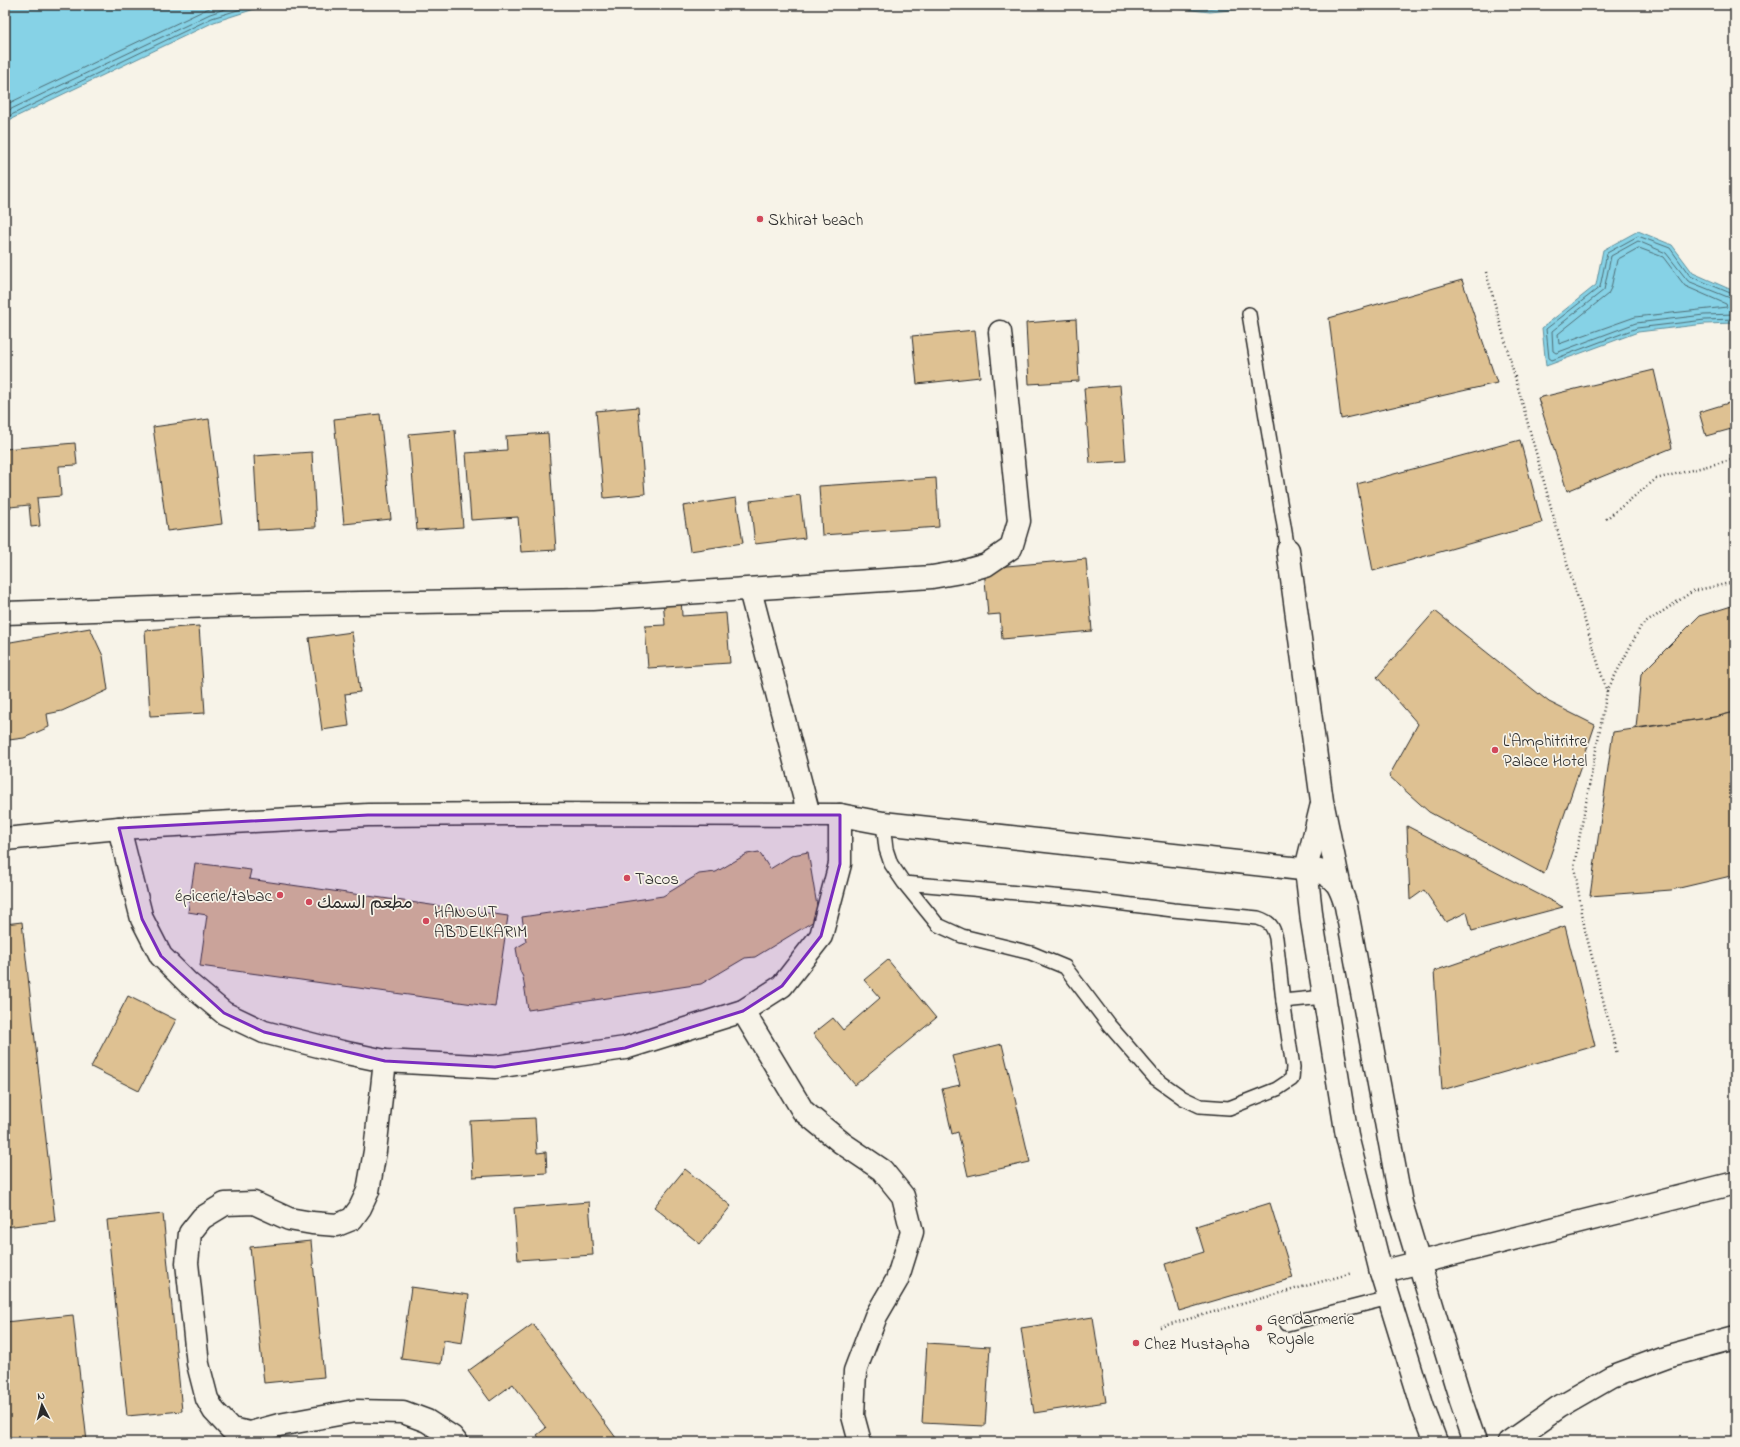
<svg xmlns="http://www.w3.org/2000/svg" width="1740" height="1447" viewBox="0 0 1740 1447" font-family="'Indie Flower','Playpen Sans Arabic',sans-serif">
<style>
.water{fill:#86d2e6;stroke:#628f9b}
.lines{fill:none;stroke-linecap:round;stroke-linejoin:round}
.shore{stroke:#4f6e76;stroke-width:1}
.building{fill:#dec192;stroke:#2b2b2b}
.service-casing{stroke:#2b2b2b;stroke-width:16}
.minor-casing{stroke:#2b2b2b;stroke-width:25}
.tertiary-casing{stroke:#2b2b2b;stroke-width:25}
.path{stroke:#2b2b2b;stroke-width:2.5;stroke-dasharray:1 3;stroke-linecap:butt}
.service{stroke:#f7f3e8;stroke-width:13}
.minor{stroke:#f7f3e8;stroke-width:22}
.tertiary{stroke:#f7f3e8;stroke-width:22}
.marked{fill:#7b2cbf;fill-opacity:0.2;stroke:#7b2cbf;stroke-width:3;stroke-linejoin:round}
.poi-dot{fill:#d1495b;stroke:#f7f3e8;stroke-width:1.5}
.labels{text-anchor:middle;stroke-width:3.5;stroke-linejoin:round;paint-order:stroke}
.poi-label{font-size:17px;fill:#2b2b2b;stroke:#f7f3e8;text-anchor:start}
</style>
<rect width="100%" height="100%" fill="#f7f3e8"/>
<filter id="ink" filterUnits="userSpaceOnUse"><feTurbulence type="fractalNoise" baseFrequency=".025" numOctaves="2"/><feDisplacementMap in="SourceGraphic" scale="8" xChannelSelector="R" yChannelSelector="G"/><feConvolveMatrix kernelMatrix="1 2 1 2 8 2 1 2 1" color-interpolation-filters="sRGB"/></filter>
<g filter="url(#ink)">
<g class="water">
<path d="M5,5H267L214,22L5,122Z"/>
<path d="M1146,5H1283L1210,12Z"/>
<path d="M1638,231L1672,245L1693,273L1734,291L1735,323L1705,324L1638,332L1546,366L1542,328L1596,285L1603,250Z"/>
</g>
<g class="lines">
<g class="shore">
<path d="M1182,5L1210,8L1241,5"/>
<path d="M5,105L207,9L218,5"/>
<path d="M5,112L210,14L237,5"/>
<path d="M5,118L212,18L254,5"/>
<path d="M1639,248L1663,257L1685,286L1726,304L1727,307L1635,317L1559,344L1558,334L1608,294L1611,288L1617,260Z"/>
<path d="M1735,295L1690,276L1670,248L1638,236L1607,253L1600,287L1546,329L1549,358L1552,360L1637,328L1705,320L1735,319"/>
<path d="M1735,300L1688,281L1666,253L1638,241L1611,256L1604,290L1552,331L1553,351L1556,353L1636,323L1704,315L1735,314"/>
</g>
</g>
<g class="building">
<path d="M1462,280L1497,383L1341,419L1329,318Z"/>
<path d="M1076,319L1079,381L1029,384L1026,323Z"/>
<path d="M975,330L980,377L917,384L912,336Z"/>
<path d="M1654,370L1672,448L1567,491L1538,398Z"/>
<path d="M1120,385L1126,461L1090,463L1084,388Z"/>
<path d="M1735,401V428L1706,436L1699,412Z"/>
<path d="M638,407L645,494L604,498L596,411Z"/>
<path d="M380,414L391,519L344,524L334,419Z"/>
<path d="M209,419L222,524L167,531L153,427Z"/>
<path d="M455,430L463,527L417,530L409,434Z"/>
<path d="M548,433L556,550L521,552L518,517L471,520L466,453L507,450L506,436Z"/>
<path d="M1520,440L1542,523L1373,571L1357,484Z"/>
<path d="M75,443L77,465L59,466L61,496L37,498L40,526L31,527L29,505L10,507L5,449Z"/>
<path d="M312,452L316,527L258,530L254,456Z"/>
<path d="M936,478L939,527L822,535L819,486Z"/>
<path d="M800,495L805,538L755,544L750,501Z"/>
<path d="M736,498L743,543L690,551L683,506Z"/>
<path d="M1086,559L1092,631L1002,639L1000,614L988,615L984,568Z"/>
<path d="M681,596L682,616L726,613L730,663L648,668L645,626L665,625L663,598Z"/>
<path d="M1735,605V712L1715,717L1636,728L1641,674L1699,616Z"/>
<path d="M1435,611L1549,702L1595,725L1544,874L1429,812L1389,776L1418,724L1377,677Z"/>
<path d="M199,626L205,713L150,716L145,630Z"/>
<path d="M90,628L103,656L108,690L62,711L47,714L49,727L24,738L9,740L5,716V643Z"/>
<path d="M352,632L360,692L345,694L349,726L322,730L309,638Z"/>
<path d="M1735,712V875L1671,890L1590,896L1613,732L1715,717Z"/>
<path d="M1407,826L1563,907L1472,931L1467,912L1446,922L1424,890L1410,900Z"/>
<path d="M759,852L770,869L793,855L808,852L819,918L755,957L745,958L701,984L528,1010L523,977L520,971L516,948L526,942L522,917L663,896L699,874L716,872L747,854Z"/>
<path d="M195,863L251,870L249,879L508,916L495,1007L200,966L207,915L188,912Z"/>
<path d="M22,922L55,1221L5,1227V924Z"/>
<path d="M1565,926L1595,1046L1442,1090L1434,971Z"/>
<path d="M888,960L936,1018L855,1085L813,1034L833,1018L843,1030L880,998L864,980Z"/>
<path d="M128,996L176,1020L139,1091L91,1067Z"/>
<path d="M1002,1044L1030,1162L968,1176L958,1132L952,1134L942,1089L960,1085L952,1056Z"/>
<path d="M535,1118L537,1153L546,1152L547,1173L473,1177L470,1121Z"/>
<path d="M685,1169L731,1206L700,1244L654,1207Z"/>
<path d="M589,1202L593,1255L518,1260L514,1208Z"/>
<path d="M1270,1203L1293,1278L1179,1311L1165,1264L1204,1252L1196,1226Z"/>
<path d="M163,1214L182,1411L127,1416L107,1220Z"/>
<path d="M311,1241L324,1377L264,1383L250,1247Z"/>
<path d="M411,1287L469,1295L462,1343L444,1340L441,1364L401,1359Z"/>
<path d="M73,1315L87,1442H5V1322Z"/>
<path d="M1093,1317L1106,1402L1034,1413L1021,1328Z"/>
<path d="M533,1324L619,1442H542L537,1435L546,1428L513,1384L490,1401L468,1371Z"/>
<path d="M927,1343L990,1347L985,1426L922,1423Z"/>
</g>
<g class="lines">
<g class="service-casing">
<g id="service">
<path d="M1249,314L1288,550"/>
<path d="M883,823L886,849L891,864L904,883L938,925L962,936L1031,953L1065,967L1109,1025L1155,1078L1183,1098L1200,1106L1229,1108L1277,1089L1292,1079L1293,1067L1283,1001L1276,938C1273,926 1270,922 1258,918L1173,910L1076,898L904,883"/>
<path d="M1283,1001L1324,997"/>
<path d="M1287,1324L1389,1298"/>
</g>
</g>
<g class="minor-casing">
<g id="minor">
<path d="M1288,550L1322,801L1340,888"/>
<path d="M750,590L809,815"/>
<path d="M5,613L244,605L592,599L932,577L961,572L986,565L1011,548L1019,521L1000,332"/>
<path d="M119,828L142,919L161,956L188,983L224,1013L264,1032L342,1052L385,1061L495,1067L625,1048L743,1011L782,986L821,936L840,864V815"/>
<path d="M1306,869L1321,808"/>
<path d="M743,1011L803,1111L842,1143L882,1170L903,1196L912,1232L897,1280L876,1316L855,1371L853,1416L860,1442"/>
<path d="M385,1061L375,1151L368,1191L360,1208L352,1219L337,1225L312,1223L289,1219L254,1203L225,1204L202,1218L190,1233L187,1263L198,1364L207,1399L214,1411L231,1429L250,1433L279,1425L355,1411L403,1412L427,1421L452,1437L456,1442"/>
<path d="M1381,1272L1735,1183"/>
<path d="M1509,1442L1559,1407L1611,1377L1668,1356L1735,1338"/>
</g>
</g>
<g class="tertiary-casing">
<g id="tertiary">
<path d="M5,839L119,828L368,815L517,814L840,815L883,823L1319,871C1338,880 1340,887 1346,906L1401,1203L1461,1401L1475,1442"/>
<path d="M1306,869L1312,921L1347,1136L1381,1272L1423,1408L1436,1442"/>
</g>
</g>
<g class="path">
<path d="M1486,272L1562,547L1607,692L1574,866L1585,930L1617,1054"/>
<path d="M1606,519L1656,479L1735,459"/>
<path d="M1607,691L1641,626L1693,591L1735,582"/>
<path d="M1160,1327L1352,1273"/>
</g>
<use href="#service" class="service"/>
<use href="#minor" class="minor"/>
<use href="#tertiary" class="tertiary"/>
</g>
</g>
<path class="marked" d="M368,815H840V864L821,936L782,986L743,1011L625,1048L495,1067L385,1061L264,1032L224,1013L161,956L142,919L119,828Z"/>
<g class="poi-dot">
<circle cx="760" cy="219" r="4"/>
<circle cx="1495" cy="750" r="4"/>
<circle cx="627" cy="878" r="4"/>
<circle cx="280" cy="895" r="4"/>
<circle cx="309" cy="902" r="4"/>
<circle cx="426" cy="921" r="4"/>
<circle cx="1259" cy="1328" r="4"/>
<circle cx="1136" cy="1343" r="4"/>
</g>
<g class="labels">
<g class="poi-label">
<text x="768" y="225">Skhirat beach</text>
<text x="1503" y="746">L'Amphitritre<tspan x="1503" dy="20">Palace Hotel</tspan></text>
<text x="635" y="884">Tacos</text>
<text x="272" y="901" text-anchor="end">épicerie/tabac</text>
<text x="317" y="908">مطعم السمك</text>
<text x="434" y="917">HANOUT<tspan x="434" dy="20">ABDELKARIM</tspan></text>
<text x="1267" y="1324">Gendarmerie<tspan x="1267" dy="20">Royale</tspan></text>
<text x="1144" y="1349">Chez Mustapha</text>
</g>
</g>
<rect width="1740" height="1447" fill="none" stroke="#f7f3e8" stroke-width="20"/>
<rect x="10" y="10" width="1720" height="1427" fill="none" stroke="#2b2b2b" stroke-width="1.5" filter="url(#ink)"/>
<g transform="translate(42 1405) rotate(354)" stroke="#f7f3e8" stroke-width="3" paint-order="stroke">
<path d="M0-3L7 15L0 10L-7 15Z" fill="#2b2b2b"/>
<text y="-6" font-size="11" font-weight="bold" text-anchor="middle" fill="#2b2b2b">N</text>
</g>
</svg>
